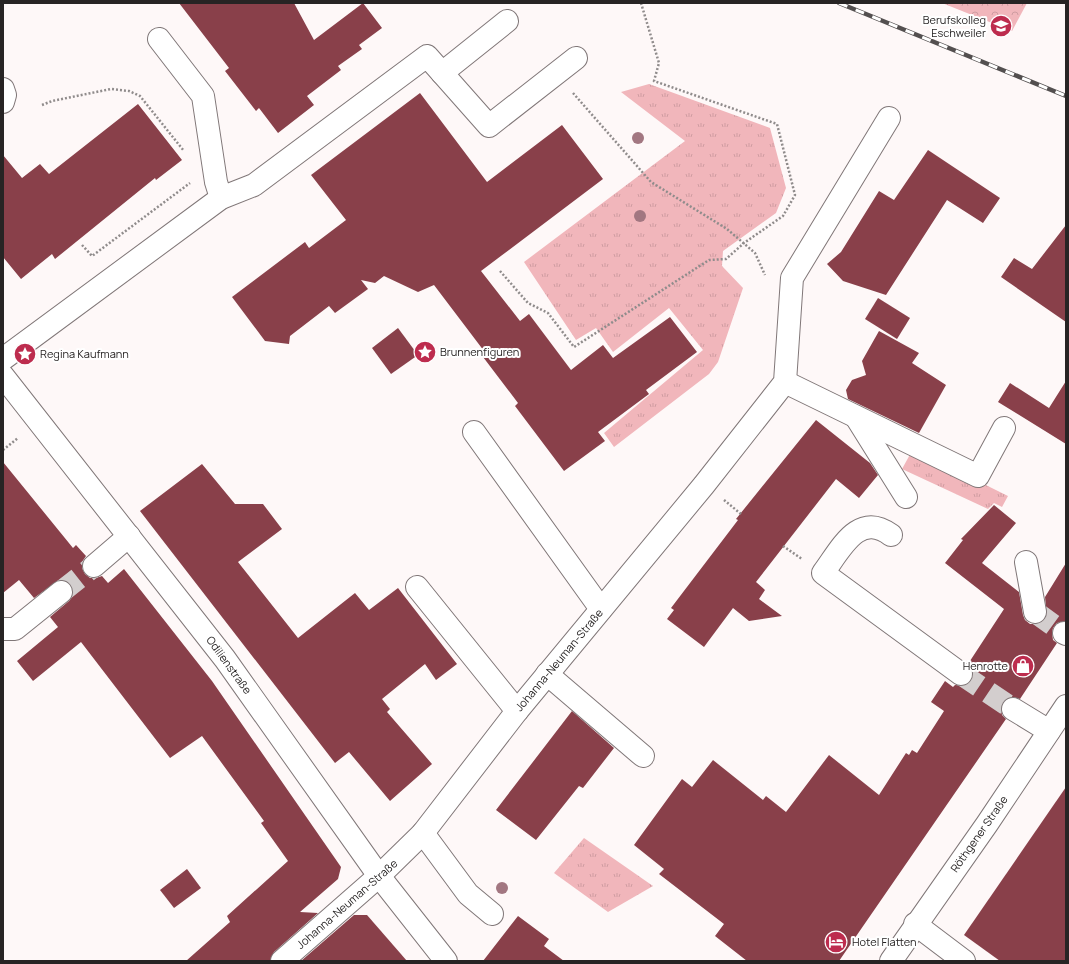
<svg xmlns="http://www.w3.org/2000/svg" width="1069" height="964" viewBox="0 0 1069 964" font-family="Manrope,sans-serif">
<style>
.grass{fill:url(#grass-tufts)}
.forest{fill:url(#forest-crowns)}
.building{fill:#89404a}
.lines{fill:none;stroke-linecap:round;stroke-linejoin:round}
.minor-tunnel{stroke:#d3cece;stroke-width:22;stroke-dasharray:22 11;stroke-linecap:butt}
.minor-casing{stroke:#807778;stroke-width:24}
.major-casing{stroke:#807778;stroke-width:24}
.path{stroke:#908c8c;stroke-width:2.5;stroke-dasharray:2 2;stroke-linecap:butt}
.minor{stroke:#fff;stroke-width:22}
.major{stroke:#fff;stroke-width:22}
.rail-casing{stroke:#534f4f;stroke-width:4.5}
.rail{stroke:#fff;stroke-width:3;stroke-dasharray:9;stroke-linecap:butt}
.tree{fill:#a27781}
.labels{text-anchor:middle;stroke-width:4;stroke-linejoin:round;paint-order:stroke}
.poi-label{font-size:11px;fill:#272424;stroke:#fff;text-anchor:start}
.street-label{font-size:11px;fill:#272424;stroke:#fff}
</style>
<defs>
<pattern id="grass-tufts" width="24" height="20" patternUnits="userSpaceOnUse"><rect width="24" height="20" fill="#f1b6bb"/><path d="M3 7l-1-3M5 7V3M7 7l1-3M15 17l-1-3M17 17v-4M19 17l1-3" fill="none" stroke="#cf9ca1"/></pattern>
<pattern id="forest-crowns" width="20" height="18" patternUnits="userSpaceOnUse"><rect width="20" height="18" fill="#f1b6bb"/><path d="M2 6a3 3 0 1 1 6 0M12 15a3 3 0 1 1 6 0" fill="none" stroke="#cf9ca1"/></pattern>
</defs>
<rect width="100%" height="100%" fill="#fef8f8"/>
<g class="grass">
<path d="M649,84L770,128L786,188L776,213L723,251L722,266L743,288L718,362L709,374L614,447L604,433L703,350L669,308L613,352L596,328L576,340L524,262L685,141L621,92Z"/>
<path d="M913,449L1008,496L1002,507L994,503L988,509L902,469Z"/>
<path d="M584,838L653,886L608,912L554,873Z"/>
</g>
<path class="forest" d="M942,3H1027L1012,31Z"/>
<g class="building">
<path d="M179,3H294L314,40L363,3L382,28L359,45L362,49L338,66L341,70L307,96L314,105L278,133L259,108L256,111L225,71L229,68Z"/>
<path d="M420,93L487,182L562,125L603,179L481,271L520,321L529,314L571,370L603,345L613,358L670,317L697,352L646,390L649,394L598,432L605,441L564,471L515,406L518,403L480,353L484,351L434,285L418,292L384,276L375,283L361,280L368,289L335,313L329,306L290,336L289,344L265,341L232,297L305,242L309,248L346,220L311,175Z"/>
<path d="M138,104L182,160L156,180L155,178L55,259L52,254L21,279L3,257V155L22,178L40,164L49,174Z"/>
<path d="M928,150L1000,198L983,223L947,200L886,295L843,281L827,264L841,252L879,191L894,200Z"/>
<path d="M1066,225V322L1001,277L1014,258L1032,269Z"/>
<path d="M878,298L910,318L897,339L865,319Z"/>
<path d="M398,328L418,355L391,374L372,348Z"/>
<path d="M879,331L919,353L912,363L946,385L919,433L848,399L846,390L852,380L866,375L862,361Z"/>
<path d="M1066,381V444L998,402L1010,383L1049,408Z"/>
<path d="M816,420L870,463L878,475L859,498L836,479L756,582L765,590L759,599L782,616L749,621L733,608L704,647L667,619L674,610L671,608L738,520L736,519Z"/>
<path d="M3,462L73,548L76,545L86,556L82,562V568L85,574L90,578H96L102,576L108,583L124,569L212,681L341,867L338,879L300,912L318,913L274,952L270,961H186L230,922L227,916L288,861L261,823L264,821L202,736L170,758L81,642L33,681L17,661L58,627L50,617L69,601L73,596V590L71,584L66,581L59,580L34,598L19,580L3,593Z"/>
<path d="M202,464L235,504H263L282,529L238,562L298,638L355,593L369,610L398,588L457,664L436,680L425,664L382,699L390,709L387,712L432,764L390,801L349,752L335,763L140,511Z"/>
<path d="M994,505L1016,523L982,563L1019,592L1023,615L1025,620L1030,624H1038L1043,622L1047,617L1045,597L1066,563V621L1057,623L1053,628L1052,633L1053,640L1057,643L1020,699L1013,697L1007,698L1003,702L1001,709L1002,715L1006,719L839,961H747L715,936L724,924L659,874L664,869L634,845L682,779L692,787L713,760L763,800L766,796L786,812L829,755L879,795L906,753L909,755L912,750L917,753L944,711L931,702L945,681L953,687L955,685L966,686L971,681L973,675V669L968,664L1004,609L945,563L963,540L961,539Z"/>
<path d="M572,711L614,748L583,788L579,786L536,840L496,810Z"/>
<path d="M1066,787V961H1000L964,935Z"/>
<path d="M187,869L201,888L174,908L160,890Z"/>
<path d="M354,915H367L407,961H301Z"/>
<path d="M518,916L549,939L544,946L564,961H483Z"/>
</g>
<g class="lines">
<g class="minor-tunnel">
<path d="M61,592L94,566"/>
<path d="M1035,612L1064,633"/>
<path d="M961,674L1013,709"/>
</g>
<g class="minor-casing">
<g id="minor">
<path d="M159,39L203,96L216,182L221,198"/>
<path d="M442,73L507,21"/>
<path d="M3,89L5,95L3,102"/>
<path d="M3,359L221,198L254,185L427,56L489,126L576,58"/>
<path d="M785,382L978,476L1004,428"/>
<path d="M856,417L906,497"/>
<path d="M474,432L601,609"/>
<path d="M891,535C858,511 841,549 823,573L961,674"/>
<path d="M1026,562L1035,612"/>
<path d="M94,566L129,536"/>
<path d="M417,587L517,711"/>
<path d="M3,629H15L61,592"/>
<path d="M1064,633L1066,634"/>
<path d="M547,674L643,756"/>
<path d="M1013,709L1049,731"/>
<path d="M423,833L468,894L492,914"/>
<path d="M915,924L964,961"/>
<path d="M282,961L379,876L423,833L517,711L704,485L785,382L792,278L889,118"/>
</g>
</g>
<g class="major-casing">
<g id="major">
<path d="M3,376L225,659L379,876L446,961"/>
<path d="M891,961L987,824L1066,706"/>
</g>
</g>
<g class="path">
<path d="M573,93L651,182L727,229L755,253L765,275"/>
<path d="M42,105L52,101L111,89L129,91L140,96L184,151"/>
<path d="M82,245L92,256L190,183"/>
<path d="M500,271L528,303L548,313L574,347L709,260L726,259L744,243L783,216L795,195L777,124L654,81L659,63L641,3"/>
<path d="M3,450L18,438"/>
<path d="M724,500L741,514"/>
<path d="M783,546L802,559"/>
</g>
<use href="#minor" class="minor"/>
<use href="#major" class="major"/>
<g class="rail-casing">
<path id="rail" d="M839,3L1066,96"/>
</g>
<use href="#rail" class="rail"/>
</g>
<g class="tree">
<circle cx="638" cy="138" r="6"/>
<circle cx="640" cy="216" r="6"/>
<circle cx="502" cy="888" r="6"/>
</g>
<defs>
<g id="school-disc" transform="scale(1.15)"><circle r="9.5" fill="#bd2c4e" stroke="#fff"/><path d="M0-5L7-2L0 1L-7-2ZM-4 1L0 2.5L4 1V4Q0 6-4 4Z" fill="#fff"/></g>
<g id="sight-disc" transform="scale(1.15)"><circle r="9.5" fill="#bd2c4e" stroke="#fff"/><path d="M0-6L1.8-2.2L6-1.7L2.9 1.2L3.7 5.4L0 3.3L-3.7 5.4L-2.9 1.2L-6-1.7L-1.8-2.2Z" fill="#fff"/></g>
<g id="shop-disc" transform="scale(1.15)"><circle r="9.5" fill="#bd2c4e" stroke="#fff"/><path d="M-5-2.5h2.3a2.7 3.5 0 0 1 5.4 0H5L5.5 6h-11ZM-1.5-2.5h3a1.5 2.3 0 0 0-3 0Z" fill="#fff"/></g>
<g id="hotel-disc" transform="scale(1.15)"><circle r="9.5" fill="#bd2c4e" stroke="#fff"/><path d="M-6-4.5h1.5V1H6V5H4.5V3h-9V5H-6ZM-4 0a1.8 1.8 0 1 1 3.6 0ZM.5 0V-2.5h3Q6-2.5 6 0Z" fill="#fff"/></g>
</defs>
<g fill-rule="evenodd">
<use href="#school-disc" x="1001" y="26"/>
<use href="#sight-disc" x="425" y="352"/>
<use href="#sight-disc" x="25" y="354"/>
<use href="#shop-disc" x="1023" y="666"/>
<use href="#hotel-disc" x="836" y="942"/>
</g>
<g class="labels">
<g class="poi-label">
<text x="986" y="24" text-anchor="end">Berufskolleg<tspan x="986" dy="13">Eschweiler</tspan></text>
<text x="440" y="356">Brunnenfiguren</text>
<text x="40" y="358">Regina Kaufmann</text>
<text x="1008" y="670" text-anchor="end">Henrotte</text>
<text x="852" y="946">Hotel Flatten</text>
</g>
<g class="street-label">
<text transform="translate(559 660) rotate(-50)" y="4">Johanna-Neuman-Straße</text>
<text transform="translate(229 665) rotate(54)" y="4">Odilienstraße</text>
<text transform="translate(979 834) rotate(-55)" y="4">Röthgener Straße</text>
<text transform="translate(347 904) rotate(-41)" y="4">Johanna-Neuman-Straße</text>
</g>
</g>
<rect width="1069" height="964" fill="none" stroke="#272424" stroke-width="8"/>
</svg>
